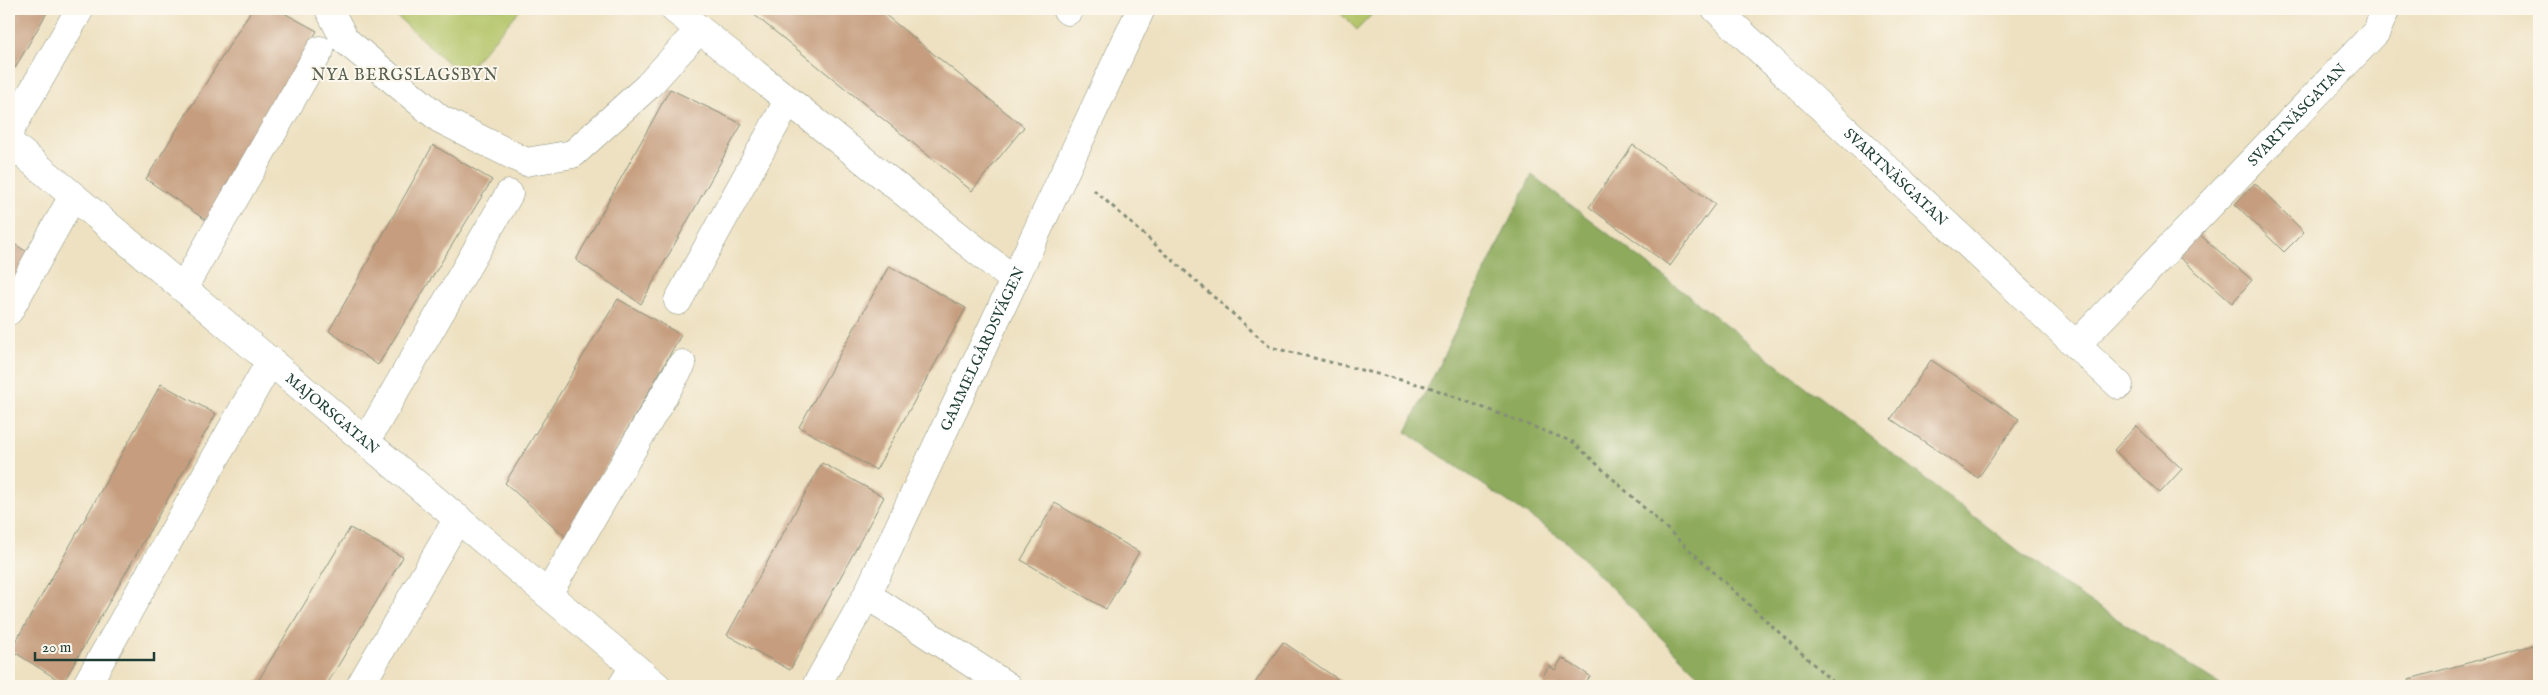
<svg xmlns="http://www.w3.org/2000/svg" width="2548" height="695" viewBox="0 0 2548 695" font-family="'IM FELL English',serif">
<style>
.green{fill:#b3c467;stroke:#69804e}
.forest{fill:#8eaa5c;stroke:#567448}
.building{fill:#c69e7f}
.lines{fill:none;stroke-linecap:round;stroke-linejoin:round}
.minor-casing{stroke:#868f7a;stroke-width:29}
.path{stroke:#868f7a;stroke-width:3;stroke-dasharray:4 4;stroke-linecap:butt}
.minor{stroke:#fff;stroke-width:28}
.labels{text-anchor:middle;stroke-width:4;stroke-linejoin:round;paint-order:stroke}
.street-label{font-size:15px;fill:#1f3d34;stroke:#fbf7ec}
.neighbourhood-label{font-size:16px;letter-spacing:1px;fill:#595f4e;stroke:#fbf7ec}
</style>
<rect width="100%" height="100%" fill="#fbf7ec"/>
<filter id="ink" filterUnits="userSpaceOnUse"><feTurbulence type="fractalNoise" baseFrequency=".02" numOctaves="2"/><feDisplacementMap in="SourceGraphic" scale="10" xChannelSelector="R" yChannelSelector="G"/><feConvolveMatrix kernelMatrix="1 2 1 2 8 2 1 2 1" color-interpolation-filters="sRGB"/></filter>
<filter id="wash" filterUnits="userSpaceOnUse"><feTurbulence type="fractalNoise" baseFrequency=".0096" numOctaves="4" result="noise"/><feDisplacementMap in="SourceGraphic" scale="20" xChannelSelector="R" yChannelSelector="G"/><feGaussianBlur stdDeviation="1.12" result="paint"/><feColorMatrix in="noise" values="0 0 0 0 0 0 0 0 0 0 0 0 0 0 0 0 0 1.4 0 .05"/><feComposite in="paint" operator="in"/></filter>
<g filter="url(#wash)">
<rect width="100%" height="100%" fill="#eee1c1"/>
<g class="green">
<path d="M389,9H521L462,76Z"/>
<path d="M1336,9H1377L1357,30Z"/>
</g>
<path class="forest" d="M1532,175L2059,582L2222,686H1709L1564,540L1406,432Z"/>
<g id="blocks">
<g class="building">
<path d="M9,9H49L15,68L9,63Z"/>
<path d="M252,9H277L317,31L207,221L146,179Z"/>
<path d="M755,9H878L1024,127L972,191L752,13Z"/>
<path d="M670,89L742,124L641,304L576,260Z"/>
<path d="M433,145L492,180L378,365L329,331Z"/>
<path d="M1633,145L1715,204L1670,266L1589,207Z"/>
<path d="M2255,183L2304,232L2284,252L2235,204Z"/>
<path d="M2199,234L2252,280L2232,303L2179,257Z"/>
<path d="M9,241L29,253L9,288Z"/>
<path d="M889,266L966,308L876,470L799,427Z"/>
<path d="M618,299L681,335L566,537L505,483Z"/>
<path d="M1931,360L2019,419L1978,478L1891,419Z"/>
<path d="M161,384L216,414L63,683L11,650Z"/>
<path d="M2136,426L2182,469L2160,493L2114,450Z"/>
<path d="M822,463L884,497L790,670L727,635Z"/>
<path d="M1055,503L1139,552L1106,609L1021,560Z"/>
<path d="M350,528L403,557L326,686H255Z"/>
<path d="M1283,642L1348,686H1253Z"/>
<path d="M2537,644L2539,652V686H2411L2409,679Z"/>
<path d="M1562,658L1590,676L1584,686H1544L1545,684L1540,681L1549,666L1555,670Z"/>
</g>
</g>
</g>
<g filter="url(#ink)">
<use href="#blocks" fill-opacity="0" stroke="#868f7a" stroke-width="1"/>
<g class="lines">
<g class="minor-casing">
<g id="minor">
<path d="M329,9L345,40L440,119L526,162L573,154L648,86L699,30"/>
<path d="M674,9L1014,280"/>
<path d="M1066,9L1068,11"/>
<path id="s1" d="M1716,9L2119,385"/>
<path d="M9,132L80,9"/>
<path id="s2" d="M9,142L657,686"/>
<path d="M183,288L320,50"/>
<path d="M678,301L788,101"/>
<path d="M9,311L73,196"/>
<path id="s3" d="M2076,345L2376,32L2386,9"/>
<path d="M366,441L509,194"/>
<path d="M548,594L682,364"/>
<path d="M867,595L1007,686"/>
<path d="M86,686L271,360"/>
<path d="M360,686L458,518"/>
<path d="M622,686L634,667"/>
<path id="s4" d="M816,686L867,595L1141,9"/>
</g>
</g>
<path class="path" d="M1094,190L1270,347L1429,387L1573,442L1837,686"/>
<use href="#minor" class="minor"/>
</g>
</g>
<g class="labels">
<g class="street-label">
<text dy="5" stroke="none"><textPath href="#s3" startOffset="319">SVARTNÄSGATAN</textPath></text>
<text dy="5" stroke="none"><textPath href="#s1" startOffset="246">SVARTNÄSGATAN</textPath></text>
<text dy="5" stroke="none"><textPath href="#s4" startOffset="376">GAMMELGÅRDSVÄGEN</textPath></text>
<text dy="5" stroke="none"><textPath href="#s2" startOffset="422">MAJORSGATAN</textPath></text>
</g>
<g class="neighbourhood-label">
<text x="405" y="80">NYA BERGSLAGSBYN</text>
</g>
</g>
<rect width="2548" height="695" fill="none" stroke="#fbf7ec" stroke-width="30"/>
<path d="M35 652v8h119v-8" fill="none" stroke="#1f3d34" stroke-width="2.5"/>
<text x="42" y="652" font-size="15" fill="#1f3d34" stroke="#fbf7ec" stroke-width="4" paint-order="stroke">20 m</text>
</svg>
